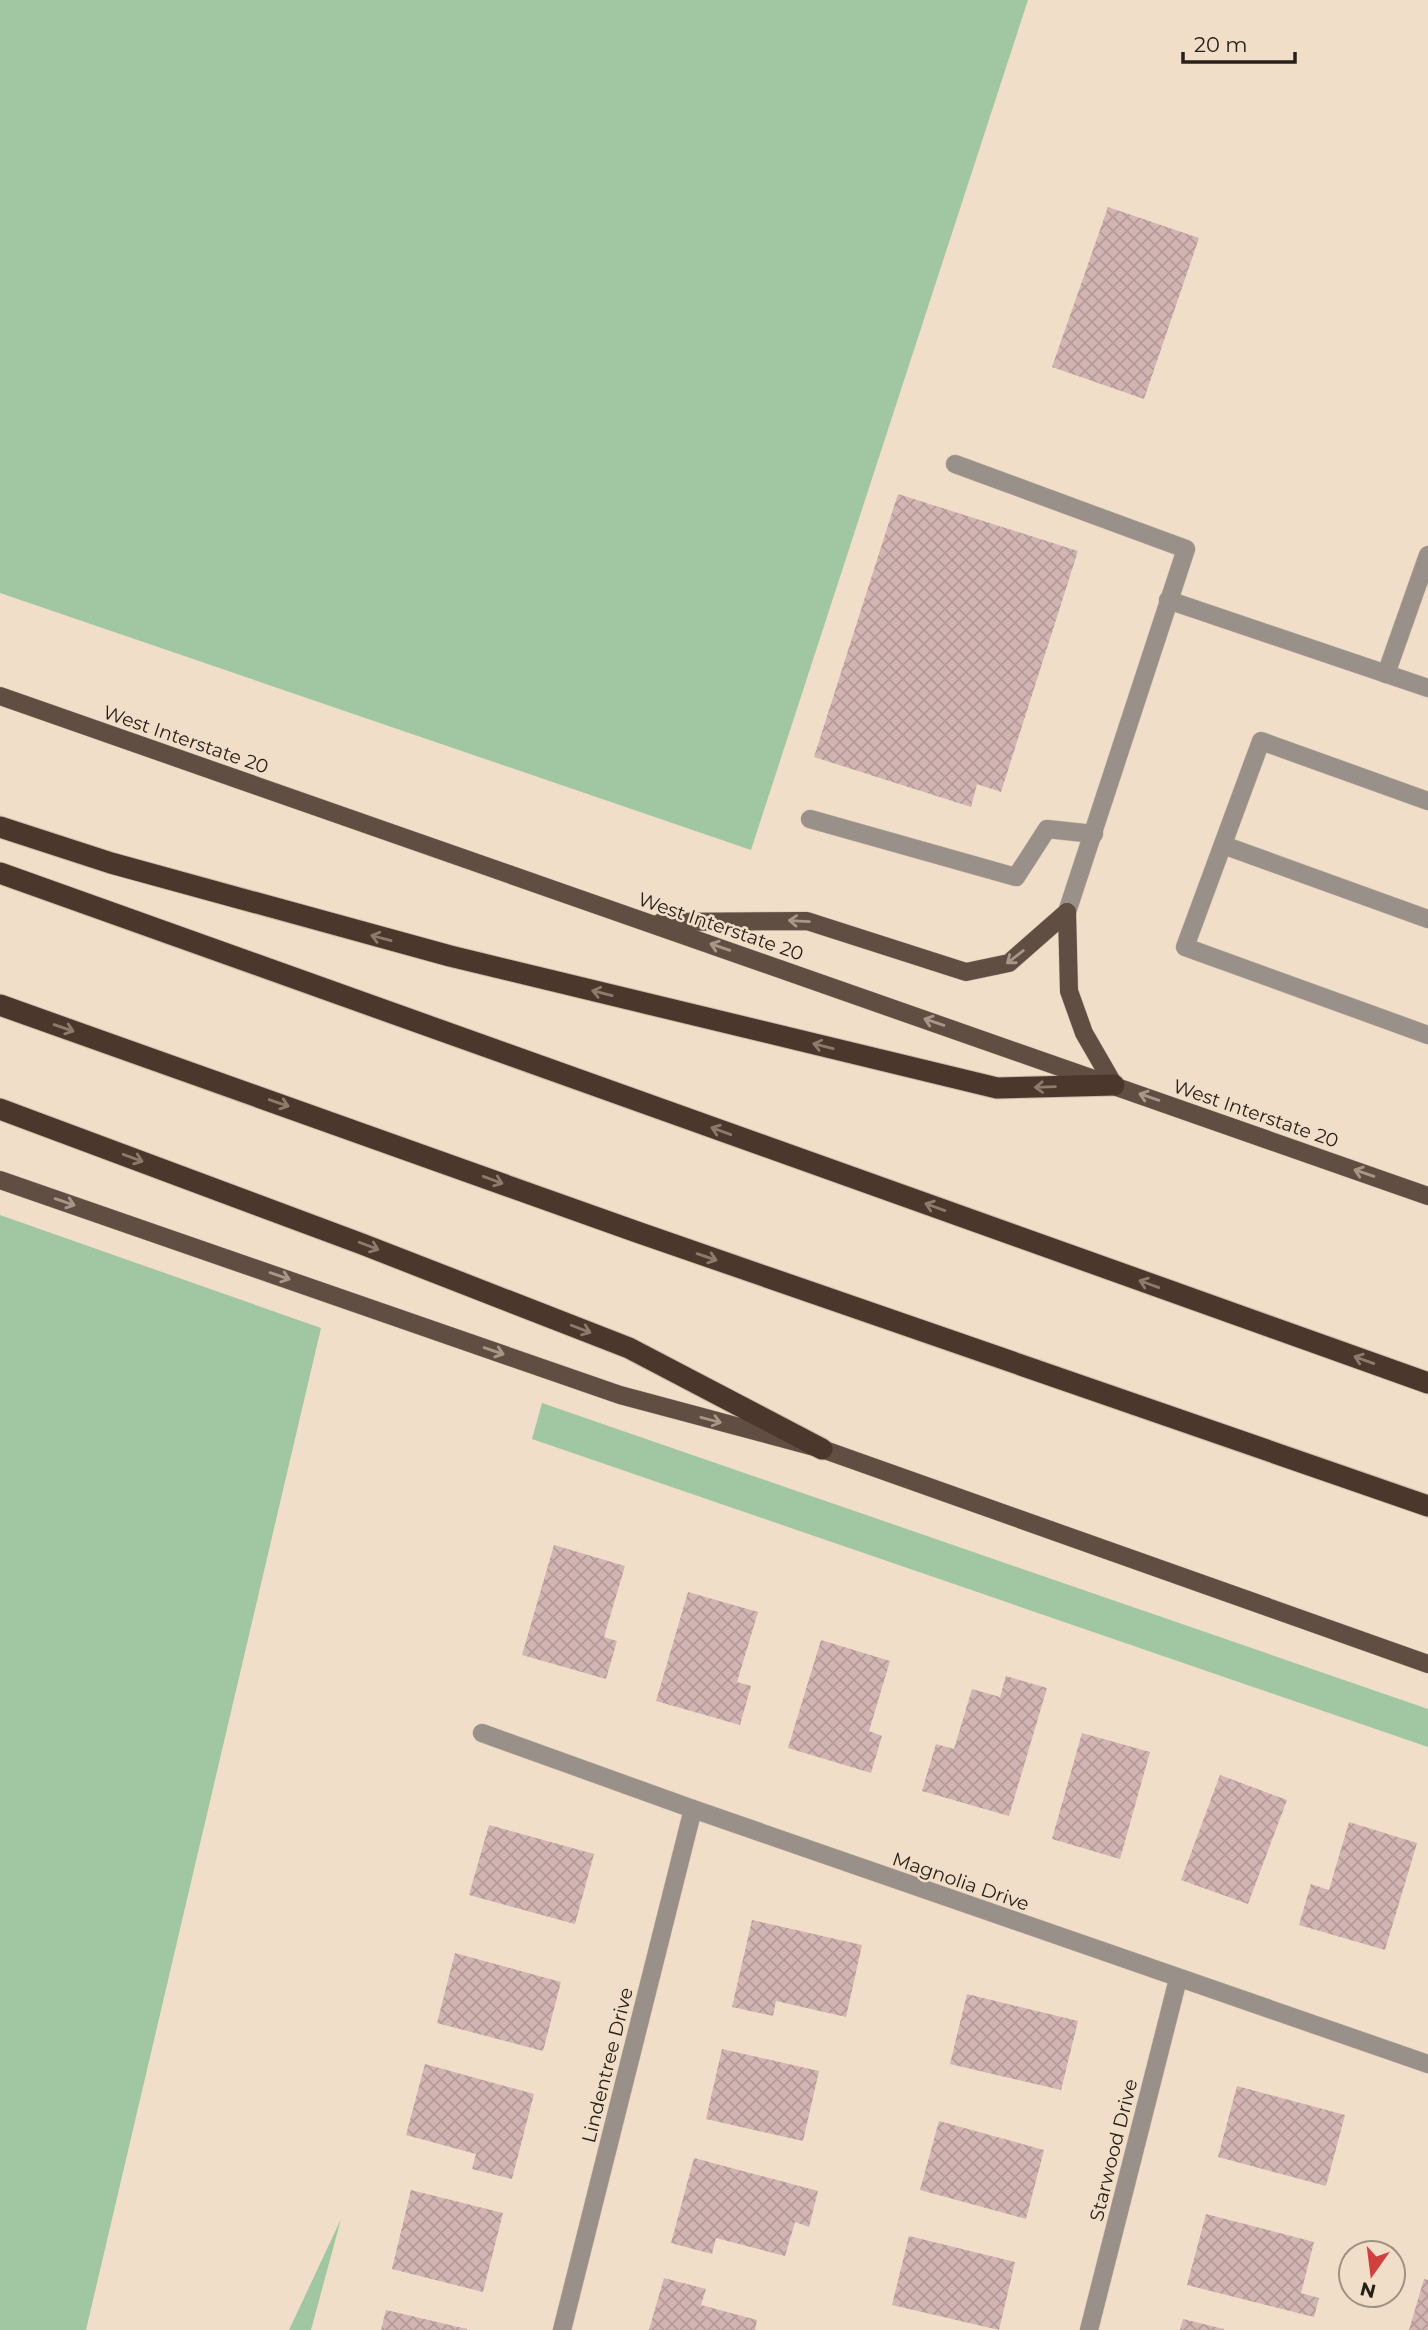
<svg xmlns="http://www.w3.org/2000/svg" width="1428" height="2330" viewBox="0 0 1428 2330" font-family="Montserrat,sans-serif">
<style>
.green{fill:#a1c7a2}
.building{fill:url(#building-cross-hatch)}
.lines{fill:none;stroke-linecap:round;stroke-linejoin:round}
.minor-casing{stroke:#cdbca9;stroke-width:19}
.major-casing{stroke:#cdbca9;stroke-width:19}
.highway-casing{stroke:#cdbca9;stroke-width:23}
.minor{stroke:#9a908a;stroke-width:18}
.major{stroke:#604e43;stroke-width:18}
.highway{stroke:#4b372b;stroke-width:21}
.oneway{stroke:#a89686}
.oneway2{stroke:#8d7a6a}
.labels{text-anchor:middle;stroke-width:5;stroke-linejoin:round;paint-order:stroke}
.street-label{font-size:19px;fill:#272018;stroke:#f1dec9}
</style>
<defs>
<pattern id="building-cross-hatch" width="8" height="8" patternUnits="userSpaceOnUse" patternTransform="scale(1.75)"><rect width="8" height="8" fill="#d2b4b2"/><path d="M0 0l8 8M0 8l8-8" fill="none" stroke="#b49a98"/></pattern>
</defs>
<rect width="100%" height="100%" fill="#f1dec9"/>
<g class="green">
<path d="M0,0H1028L751,850L0,593Z"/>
<path d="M0,1215L321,1328L86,2330H0Z"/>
<path d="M542,1403L1428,1709V1747L532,1439Z"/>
<path d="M341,2219L311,2330H289Z"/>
</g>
<g class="building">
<path d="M1108,207L1199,238L1144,399L1052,367Z"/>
<path d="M898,494L1078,551L1001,792L977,784L971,807L814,757Z"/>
<path d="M554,1545L625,1566L604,1637L617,1641L606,1679L522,1655Z"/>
<path d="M688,1592L758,1612L737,1682L751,1686L740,1725L656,1701Z"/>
<path d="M821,1640L890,1661L869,1731L882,1736L871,1773L788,1748Z"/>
<path d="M1006,1676L1047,1688L1009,1816L922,1791L936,1744L954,1749L972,1689L1000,1697Z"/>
<path d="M1082,1733L1150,1752L1120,1859L1052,1839Z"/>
<path d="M1220,1775L1287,1800L1248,1904L1181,1880Z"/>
<path d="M1349,1822L1417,1843L1385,1950L1299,1925L1311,1884L1329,1890Z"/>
<path d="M489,1825L594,1854L575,1924L469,1895Z"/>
<path d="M752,1920L862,1945L846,2017L776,2001L773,2016L732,2007Z"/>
<path d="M455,1953L561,1982L543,2051L437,2023Z"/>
<path d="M967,1994L1078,2021L1061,2090L950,2064Z"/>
<path d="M722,2049L819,2071L803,2141L706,2119Z"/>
<path d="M425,2064L534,2094L512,2179L472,2169L476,2154L406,2135Z"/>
<path d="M1237,2086L1345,2115L1326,2186L1218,2157Z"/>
<path d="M939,2121L1044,2150L1026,2219L920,2190Z"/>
<path d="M694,2158L818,2191L809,2227L795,2222L785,2256L716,2238L712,2254L671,2243Z"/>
<path d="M411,2190L503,2213L483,2292L392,2269Z"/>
<path d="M1206,2214L1314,2242L1301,2293L1319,2298L1314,2317L1187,2285Z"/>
<path d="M909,2236L1015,2262L999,2330L892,2305Z"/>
<path d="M664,2278L706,2289L701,2305L757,2320L755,2330H649Z"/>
<path d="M1424,2279L1428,2280V2330H1409Z"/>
<path d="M386,2310L467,2329V2330H381Z"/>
<path d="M1183,2319L1224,2329V2330H1180Z"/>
</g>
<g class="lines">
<g class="minor-casing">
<g id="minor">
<path d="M955,464L1186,549L1067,912"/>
<path d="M1168,600L1428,688"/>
<path d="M1386,674L1428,555"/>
<path d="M1428,801L1261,741L1185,947L1428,1035"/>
<path d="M810,819L1016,877L1047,829L1094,834"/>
<path d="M1223,845L1428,919"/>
<path d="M482,1733L693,1809L1428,2064"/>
<path d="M562,2330L693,1809"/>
<path d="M1089,2330L1178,1979"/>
</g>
</g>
<g class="major-casing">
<g id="major">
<path d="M0,696L1428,1196"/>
<path d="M1067,912L1069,991L1084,1033L1114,1085"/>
<path d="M661,922L807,921L966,972L1009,963L1067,912"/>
<path d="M0,1180L620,1395L822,1449L1428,1664"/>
</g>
</g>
<g class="highway-casing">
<g id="highway">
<path d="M0,827L111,863L450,956L997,1088L1114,1085"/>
<path d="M0,873L1428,1383"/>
<path d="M0,1005L637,1232L1428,1506"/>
<path d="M0,1109L362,1244L629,1348L822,1449"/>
</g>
</g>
<use href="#minor" class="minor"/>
<use href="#major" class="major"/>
<use href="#highway" class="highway"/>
</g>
<defs><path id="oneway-shaft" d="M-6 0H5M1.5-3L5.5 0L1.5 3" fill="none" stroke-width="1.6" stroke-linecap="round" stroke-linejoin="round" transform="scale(1.75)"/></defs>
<g class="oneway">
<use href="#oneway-shaft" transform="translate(799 921) rotate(-177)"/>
<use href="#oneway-shaft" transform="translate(720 947) rotate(-161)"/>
<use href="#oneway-shaft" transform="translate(1015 957) rotate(142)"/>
<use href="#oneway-shaft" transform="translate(934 1022) rotate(-161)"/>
<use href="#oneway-shaft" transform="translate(1149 1097) rotate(-161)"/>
<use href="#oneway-shaft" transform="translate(1364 1173) rotate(-161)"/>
<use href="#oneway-shaft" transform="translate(65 1202) rotate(19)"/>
<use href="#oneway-shaft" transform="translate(280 1276) rotate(19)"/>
<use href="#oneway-shaft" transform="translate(494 1351) rotate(19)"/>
<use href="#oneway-shaft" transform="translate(711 1420) rotate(15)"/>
</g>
<g class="oneway2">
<use href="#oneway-shaft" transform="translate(381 938) rotate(-165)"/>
<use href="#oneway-shaft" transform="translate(602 993) rotate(-166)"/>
<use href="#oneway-shaft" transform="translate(64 1028) rotate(19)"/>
<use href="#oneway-shaft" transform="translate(823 1046) rotate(-166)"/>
<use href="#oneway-shaft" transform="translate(1045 1087) rotate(178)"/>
<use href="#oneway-shaft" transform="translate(279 1103) rotate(19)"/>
<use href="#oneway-shaft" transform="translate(721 1131) rotate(-160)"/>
<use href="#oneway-shaft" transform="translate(133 1158) rotate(20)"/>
<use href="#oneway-shaft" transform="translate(493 1180) rotate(20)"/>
<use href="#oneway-shaft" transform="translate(935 1207) rotate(-160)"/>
<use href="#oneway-shaft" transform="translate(369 1246) rotate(21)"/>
<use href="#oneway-shaft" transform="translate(707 1257) rotate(19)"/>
<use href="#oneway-shaft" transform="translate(1149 1284) rotate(-160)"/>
<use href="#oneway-shaft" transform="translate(581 1329) rotate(21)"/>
<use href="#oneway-shaft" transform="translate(1364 1360) rotate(-160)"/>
</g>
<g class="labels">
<g class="street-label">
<text transform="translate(186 739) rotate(19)" y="7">West Interstate 20</text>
<text transform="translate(721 926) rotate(19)" y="7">West Interstate 20</text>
<text transform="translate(1256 1113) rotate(19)" y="7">West Interstate 20</text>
<text transform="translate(961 1881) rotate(19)" y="7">Magnolia Drive</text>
<text transform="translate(607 2065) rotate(-76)" y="7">Lindentree Drive</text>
<text transform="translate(1113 2150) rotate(-76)" y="7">Starwood Drive</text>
</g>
</g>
<g transform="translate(1372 2274) rotate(194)"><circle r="33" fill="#f1dec9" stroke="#a09282" stroke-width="2"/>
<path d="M0-5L12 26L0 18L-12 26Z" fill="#cf413f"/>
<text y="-10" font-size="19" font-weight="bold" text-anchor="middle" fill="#272018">N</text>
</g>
<path d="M1183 52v10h112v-10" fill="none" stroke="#272018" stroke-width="3.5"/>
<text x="1194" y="52" font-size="21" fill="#272018" stroke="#f1dec9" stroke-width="5" paint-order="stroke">20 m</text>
</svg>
